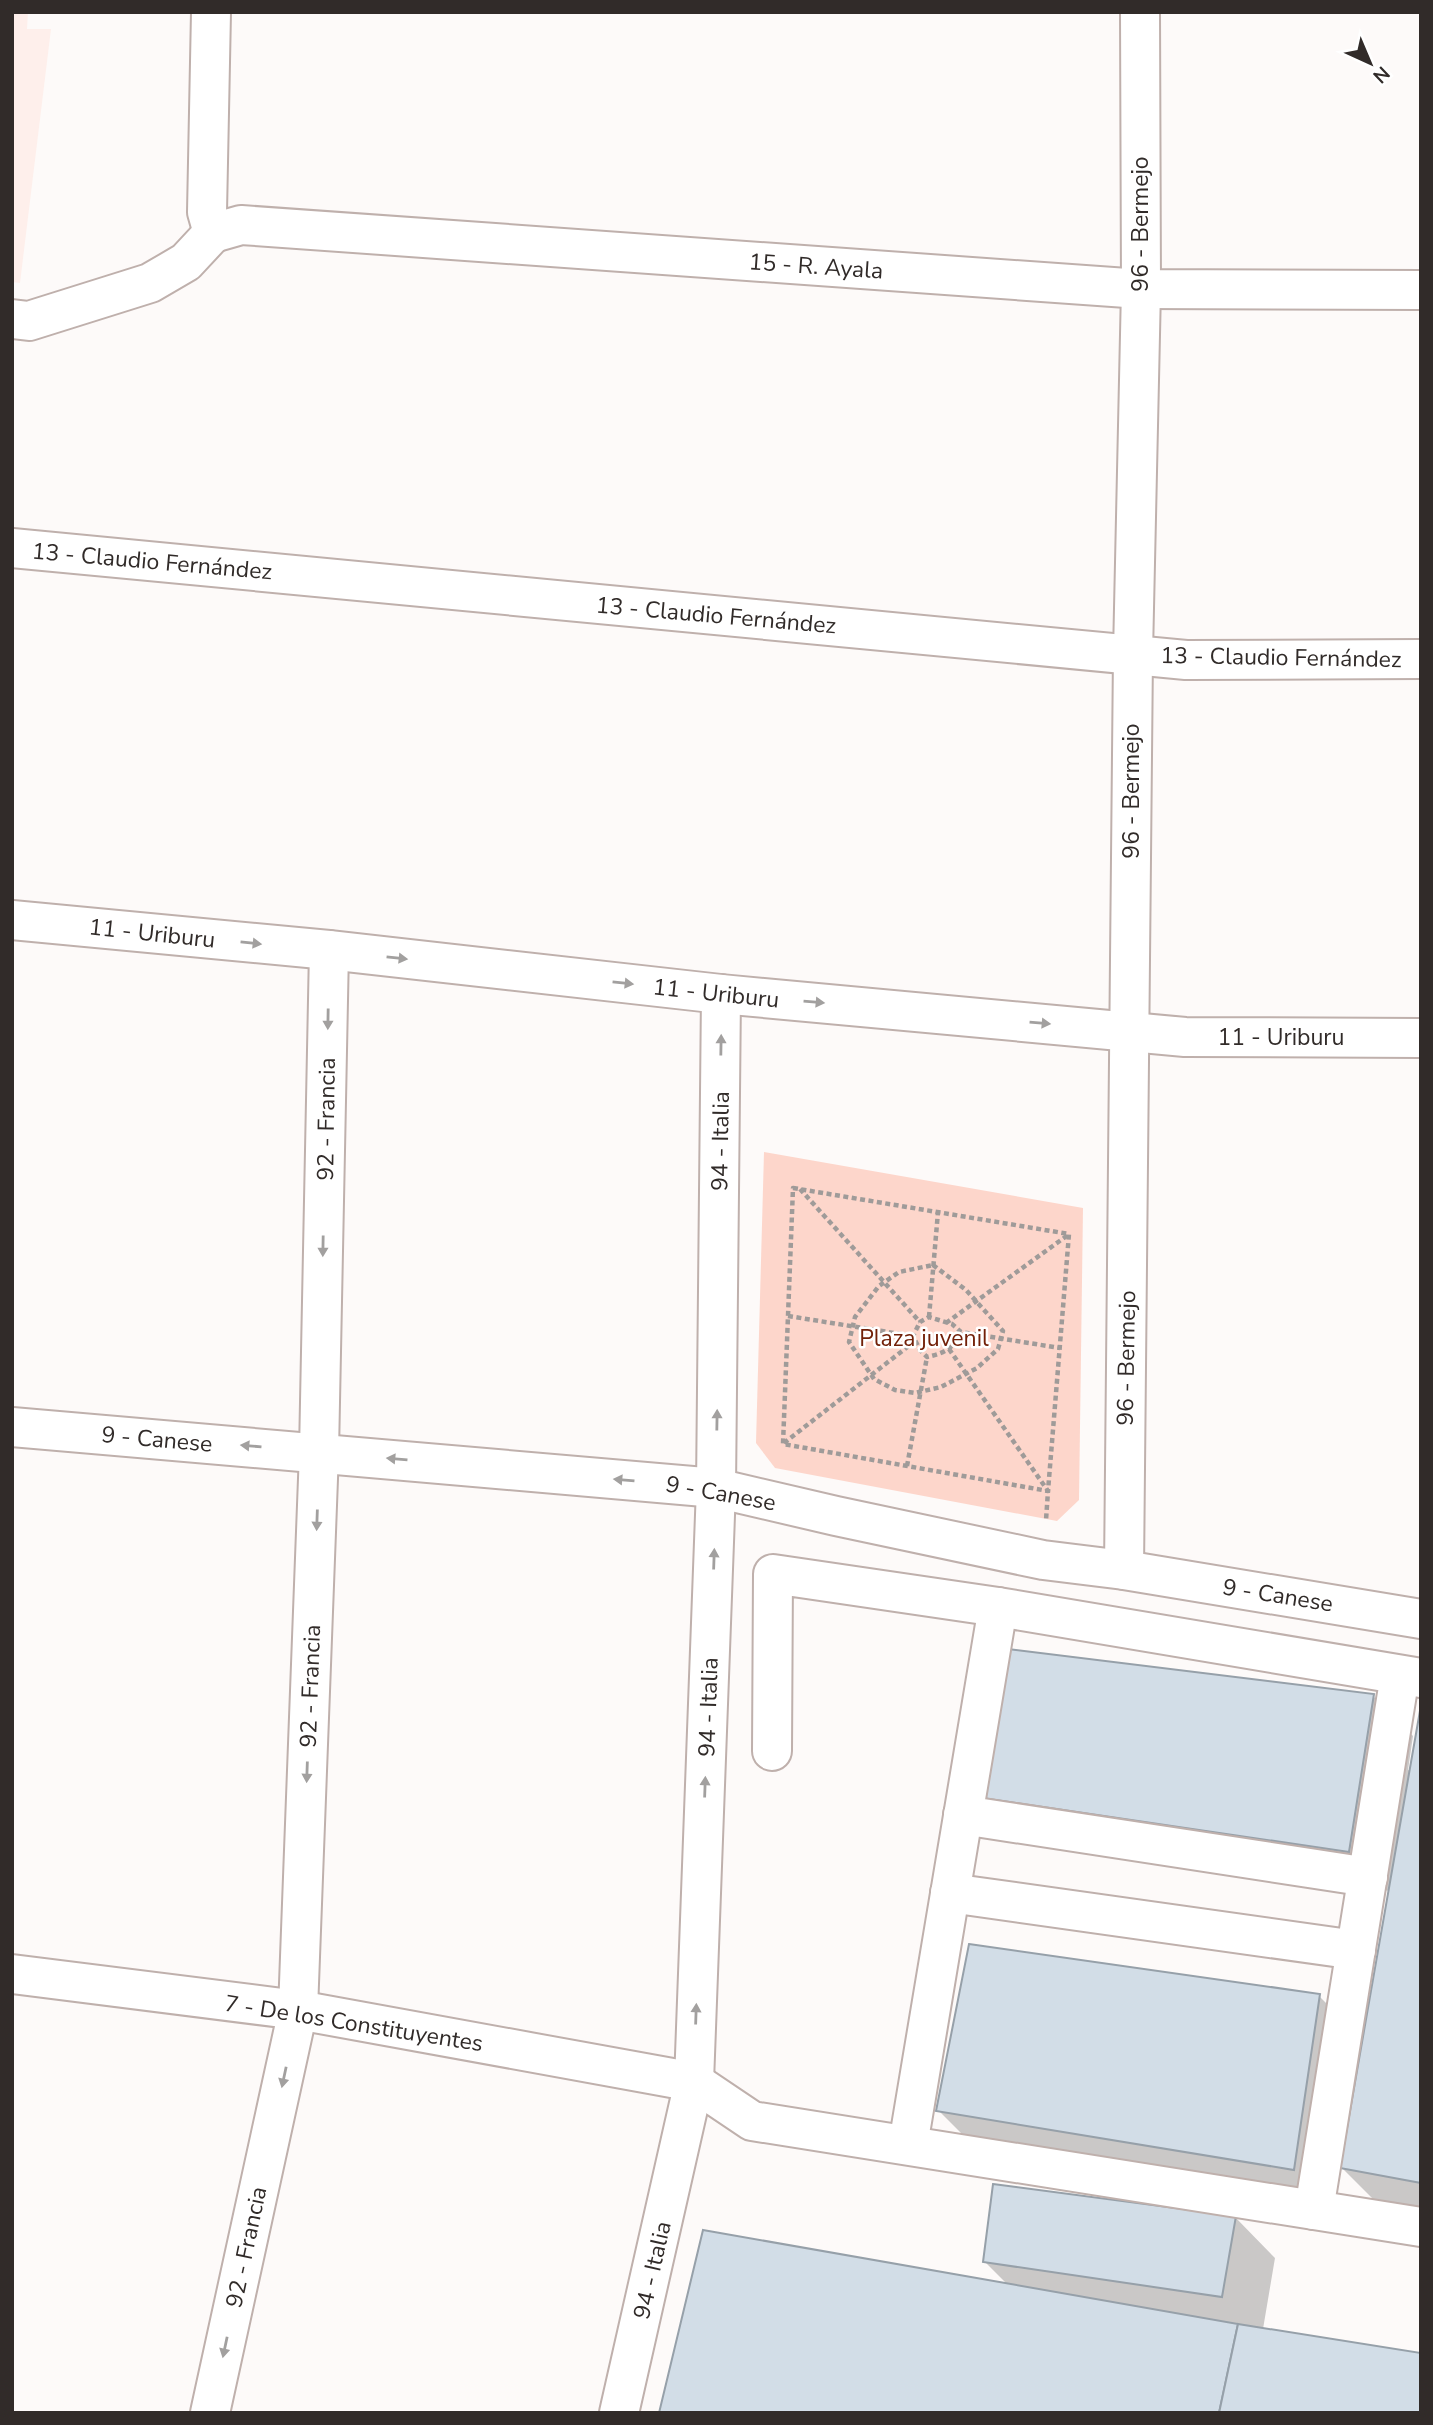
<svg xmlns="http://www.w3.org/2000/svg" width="1433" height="2425" viewBox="0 0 1433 2425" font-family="'Nunito Sans',sans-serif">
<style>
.built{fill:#feefeb}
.green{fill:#fdd6cb}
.shadow{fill:#0003}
.building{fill:#d2dde7;stroke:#96a0a9;stroke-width:2}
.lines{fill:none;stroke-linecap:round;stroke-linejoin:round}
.minor-casing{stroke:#bfb0ac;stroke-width:42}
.path{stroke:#9f9b99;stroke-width:4.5;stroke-dasharray:5 3.5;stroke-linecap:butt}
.minor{stroke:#fff;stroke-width:38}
.oneway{fill:#a2a09f}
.labels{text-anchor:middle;stroke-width:5;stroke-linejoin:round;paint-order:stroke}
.street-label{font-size:23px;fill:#312b29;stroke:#fff}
.park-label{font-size:23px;fill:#722008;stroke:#fff}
</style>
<rect width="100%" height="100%" fill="#fdfaf9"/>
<path class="built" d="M12,12H28L27,29H51L20,283L12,282Z"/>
<path class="green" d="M764,1152L1083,1208L1079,1500L1057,1521L775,1468L756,1443Z"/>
<g class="shadow">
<path d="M1373,1696L1413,1736L1408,1770L1411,1771L1421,1716V2215L1382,2208L1340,2166L1334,2209L978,2150L938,2110L1319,1996L1359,2036L1347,2121H1350L1390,1891L1024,1838L984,1798Z"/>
<path d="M1235,2217L1275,2258L1263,2329L1421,2413L1008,2285L985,2262Z"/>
</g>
<g class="building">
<path d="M1008,1649L1374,1694L1349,1852L982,1798Z"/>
<path d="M1421,1705V2183L1340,2168Z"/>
<path d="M969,1944L1320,1994L1294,2170L936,2111Z"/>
<path d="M993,2184L1236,2216L1222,2297L983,2262Z"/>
<path d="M703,2230L1238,2324L1219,2413H659Z"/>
<path d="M1238,2324L1421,2353V2413H1219Z"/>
</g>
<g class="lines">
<g class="minor-casing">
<g id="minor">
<path d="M211,12L207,212L213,233"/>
<path d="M213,233L241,225L1141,289L1421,290"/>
<path d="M12,319L29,321L150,283L186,262L213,233"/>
<path d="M12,548L1186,660L1421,659"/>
<path d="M12,920L329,950L721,994L1185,1037L1421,1038"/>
<path d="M12,1427L716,1488L836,1516L1043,1560L1124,1570L1421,1619"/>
<path d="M1124,1570L1133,654L1141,289L1140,12"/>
<path d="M772,1751L773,1574L998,1607L1421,1678"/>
<path d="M963,1815L1368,1877"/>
<path d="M950,1893L1356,1950"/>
<path d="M12,1974L298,2010L694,2082L752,2121L1421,2227"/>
<path d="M908,2145L998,1607"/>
<path d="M1314,2210L1400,1675"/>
<path d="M210,2413L298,2010L319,1452L329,950"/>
<path d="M619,2413L694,2082L716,1488L721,994"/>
</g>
</g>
<g class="path">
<path d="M793,1188L1069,1234L1048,1491L783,1444Z"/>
<path d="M800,1189L920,1322"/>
<path d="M933,1265L966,1290L1003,1331L998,1349L977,1368L941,1387L915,1393L895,1390L874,1379L849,1342L855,1317L879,1286L899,1272Z"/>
<path d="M788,1316L913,1336"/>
<path d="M929,1317L938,1212"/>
<path d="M946,1323L1068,1235"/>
<path d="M961,1332C954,1348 945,1353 927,1357L920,1350L913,1336L920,1322L929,1317L952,1324L961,1332L1060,1348"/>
<path d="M949,1349L1048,1491L1046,1520"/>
<path d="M784,1443L915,1341"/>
<path d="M907,1466L927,1357"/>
</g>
<use href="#minor" class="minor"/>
</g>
<defs><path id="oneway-solid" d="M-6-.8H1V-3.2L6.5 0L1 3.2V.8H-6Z" transform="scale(1.75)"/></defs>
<g class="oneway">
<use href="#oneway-solid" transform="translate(251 943) rotate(6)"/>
<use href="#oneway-solid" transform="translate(397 958) rotate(6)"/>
<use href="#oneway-solid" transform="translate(623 983) rotate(6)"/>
<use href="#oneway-solid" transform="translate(814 1002) rotate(5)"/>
<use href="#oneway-solid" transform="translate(328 1019) rotate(91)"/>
<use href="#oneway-solid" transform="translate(1040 1023) rotate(5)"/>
<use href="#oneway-solid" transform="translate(721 1045) rotate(-89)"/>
<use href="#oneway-solid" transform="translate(323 1246) rotate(91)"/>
<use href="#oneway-solid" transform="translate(717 1420) rotate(-89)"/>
<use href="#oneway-solid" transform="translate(251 1446) rotate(-175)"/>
<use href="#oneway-solid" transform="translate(397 1459) rotate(-175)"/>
<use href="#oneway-solid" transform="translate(624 1480) rotate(-175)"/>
<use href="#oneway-solid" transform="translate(317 1520) rotate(92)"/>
<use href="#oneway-solid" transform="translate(714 1559) rotate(-88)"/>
<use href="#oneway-solid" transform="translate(307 1772) rotate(92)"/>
<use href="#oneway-solid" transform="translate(705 1787) rotate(-88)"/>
<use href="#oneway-solid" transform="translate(696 2014) rotate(-88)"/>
<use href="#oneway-solid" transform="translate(284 2077) rotate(102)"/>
<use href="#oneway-solid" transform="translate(225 2347) rotate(102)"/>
</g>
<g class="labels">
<g class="street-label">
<text transform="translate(1140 224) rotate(-90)" y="8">96 - Bermejo</text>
<text transform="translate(816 266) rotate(4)" y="8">15 - R. Ayala</text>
<text transform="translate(152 561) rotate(5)" y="8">13 - Claudio Fernández</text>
<text transform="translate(716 615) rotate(5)" y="8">13 - Claudio Fernández</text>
<text transform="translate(1281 657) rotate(1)" y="8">13 - Claudio Fernández</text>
<text transform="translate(1131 791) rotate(-90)" y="8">96 - Bermejo</text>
<text transform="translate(152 933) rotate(6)" y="8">11 - Uriburu</text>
<text transform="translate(716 993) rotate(6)" y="8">11 - Uriburu</text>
<text x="1281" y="1045">11 - Uriburu</text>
<text transform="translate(326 1119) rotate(-89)" y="8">92 - Francia</text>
<text transform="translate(720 1141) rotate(-89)" y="8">94 - Italia</text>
<text transform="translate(1126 1358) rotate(-89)" y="8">96 - Bermejo</text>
<text transform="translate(157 1439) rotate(5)" y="8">9 - Canese</text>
<text transform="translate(721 1493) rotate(10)" y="8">9 - Canese</text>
<text transform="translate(1278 1595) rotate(9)" y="8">9 - Canese</text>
<text transform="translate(310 1686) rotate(-88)" y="8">92 - Francia</text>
<text transform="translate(708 1707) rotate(-88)" y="8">94 - Italia</text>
<text transform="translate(354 2023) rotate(9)" y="8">7 - De los Constituyentes</text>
<text transform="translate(246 2247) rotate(-78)" y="8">92 - Francia</text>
<text transform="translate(652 2270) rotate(-77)" y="8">94 - Italia</text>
</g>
<g class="park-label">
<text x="924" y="1346">Plaza juvenil</text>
</g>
</g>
<rect width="1433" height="2425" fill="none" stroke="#312b29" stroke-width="28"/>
<g transform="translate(1370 63) rotate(136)" stroke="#ffffff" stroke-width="5" paint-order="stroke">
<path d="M0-5L12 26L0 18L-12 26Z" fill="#312b29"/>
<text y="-10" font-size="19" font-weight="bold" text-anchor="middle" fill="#312b29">N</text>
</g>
</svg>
